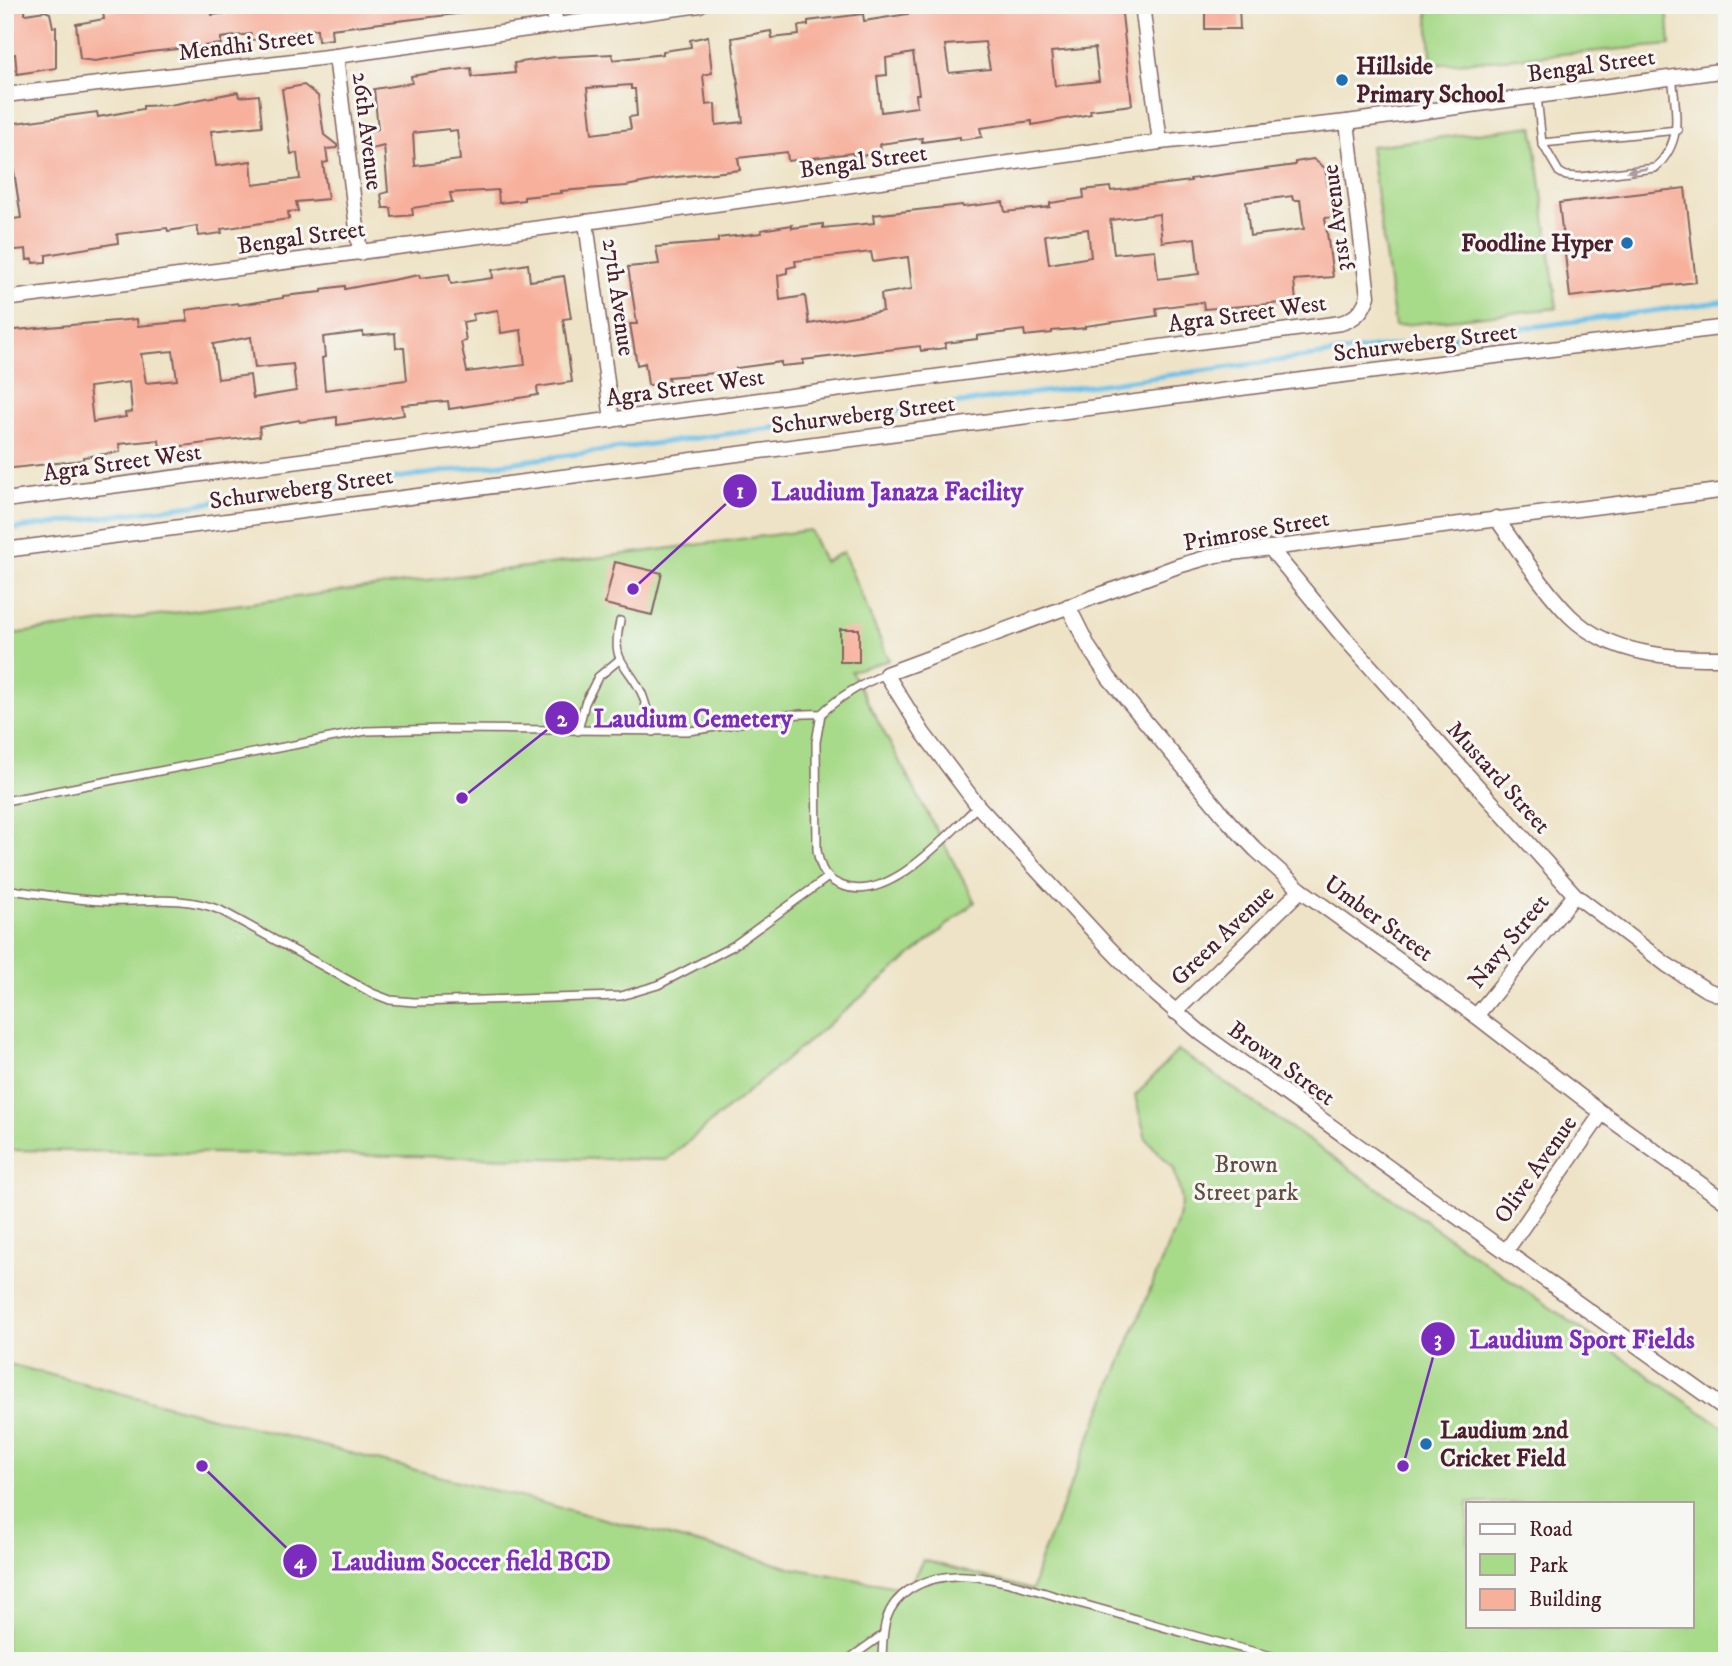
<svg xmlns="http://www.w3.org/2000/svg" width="1732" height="1666" viewBox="0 0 1732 1666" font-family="'IM FELL DW Pica',serif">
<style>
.green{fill:#a7da89;stroke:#787c5a;stroke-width:2;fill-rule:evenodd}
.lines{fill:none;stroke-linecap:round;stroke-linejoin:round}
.stream{stroke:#6cc0e8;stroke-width:5}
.building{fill:#f7b09c;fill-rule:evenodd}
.lane-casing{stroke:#836461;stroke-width:10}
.street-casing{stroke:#836461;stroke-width:17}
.lane{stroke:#fff;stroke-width:7}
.street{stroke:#fff;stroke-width:14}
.oneway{fill:#ae9aa0}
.poi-dot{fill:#1f6fb2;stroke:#f6f6f2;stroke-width:2.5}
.labels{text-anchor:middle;stroke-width:6;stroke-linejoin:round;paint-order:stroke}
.street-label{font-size:24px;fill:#4a1f2b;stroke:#f6f6f2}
.poi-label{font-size:24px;font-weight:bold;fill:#4a1f2b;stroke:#f6f6f2;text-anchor:start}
.park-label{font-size:24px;fill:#614e42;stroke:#f6f6f2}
.leader{fill:none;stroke:#7b2cbf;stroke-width:2.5}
.callout-dot{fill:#7b2cbf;stroke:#f6f6f2;stroke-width:2.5}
.mark-label{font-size:21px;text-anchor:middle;font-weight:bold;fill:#fff}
.callout-label{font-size:26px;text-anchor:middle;font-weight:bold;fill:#7b2cbf;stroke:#f6f6f2;stroke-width:6;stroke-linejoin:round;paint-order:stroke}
</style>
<rect width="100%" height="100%" fill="#f6f6f2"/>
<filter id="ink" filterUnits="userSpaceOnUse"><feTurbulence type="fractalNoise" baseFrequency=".0143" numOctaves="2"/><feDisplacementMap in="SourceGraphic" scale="14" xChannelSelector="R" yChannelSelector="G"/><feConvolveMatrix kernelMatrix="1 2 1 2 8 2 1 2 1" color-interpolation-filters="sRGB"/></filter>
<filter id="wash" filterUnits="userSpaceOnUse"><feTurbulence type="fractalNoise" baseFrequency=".00686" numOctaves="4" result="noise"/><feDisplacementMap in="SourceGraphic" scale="28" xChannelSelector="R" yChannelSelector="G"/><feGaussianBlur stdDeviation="1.57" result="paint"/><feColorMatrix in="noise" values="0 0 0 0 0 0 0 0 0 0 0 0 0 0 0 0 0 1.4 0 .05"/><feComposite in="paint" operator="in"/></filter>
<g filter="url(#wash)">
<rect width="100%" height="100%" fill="#eee3c6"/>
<g class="green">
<path d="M1427,5H1667L1670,45L1432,65Z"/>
<path d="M1533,126L1557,308L1395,326L1370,146Z"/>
<path d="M810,530L824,562L843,552L889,660L851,671L975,902L666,1160L5,1150V635Z"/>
<path d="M1178,1050L1727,1430V1661H5V1363L792,1568L908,1589L923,1560L1032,1590L1039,1563L1176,1226L1182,1200L1174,1169L1146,1139L1135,1096ZM1468,1503H1692V1626H1468Z"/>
</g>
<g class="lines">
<path class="stream" d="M5,530L1727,301"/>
</g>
<g id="blocks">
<g class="building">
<path d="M143,5H211L212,15L248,11L247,5H464L465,13L331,29L332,39L318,41L317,29L273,35V38L251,40V34L221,38V44L150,52L95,61L80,59L76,24L104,19L103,12Z"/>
<path d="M960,5H1121L1132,105L1090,110L1091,114L1032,125V121L980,128L982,137L960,140V137L922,142V138L880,144L881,153L853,157V153L788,161L787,152L738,158L740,170L668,178L626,186L561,191L562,193L524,197V200L499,203L498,190L450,193L452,202L412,208L413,215L392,217L391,208H383L381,194L388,192L384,146L371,149L368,133L378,129L374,89L412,83L411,76L437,72L471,68L472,77L515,73L514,63L555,57L612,54L613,60L663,54V51L691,47L690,40L708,36L712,73L703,75L706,105L715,104L716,125L743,122L732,38L771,31L772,38L799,35L798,26L808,25V21L863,14L864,21L908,14L907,9L930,7L931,10ZM985,42L990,69L949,73L945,45ZM1095,48L1099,81L1055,86L1051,52ZM913,53L919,94H916L917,107L881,112L877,76L887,75L886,58ZM631,85V89H635L637,116L629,117L631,129L592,134L587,88ZM449,129V131L457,130L460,160L415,166L413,133Z"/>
<path d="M1205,5H1239L1240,29H1205Z"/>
<path d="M25,7V14L45,11L50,13L53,27H56V68L17,74L15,54L5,56V10Z"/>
<path d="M304,85L318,96L324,135L337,145V148L326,149L328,162L323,163L328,199L296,202L298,211L288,212L289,219L221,229L222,233L199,236L197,226L168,231L167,228L117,234L118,243L46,255V262L33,263V259L27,260L26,249L5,251V220L21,218L7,124L97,112L98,117L143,109V106L170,105L238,92L239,97L259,95L262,126L211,131L216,166L251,161L253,185L300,179L297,153L291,154L282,89Z"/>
<path d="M1313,159L1325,168L1333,217L1325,218L1333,277L1294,280L1296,302L1204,309L1203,302L1156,308L1157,316L1085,326V328L1052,331V333L1025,336L1024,330L977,336V339L945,343L946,348L921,351L920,346L803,360V364L781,366V362L736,368L737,374L715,377V373L668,377L669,384L648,385L645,363L637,365L630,324H637L628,267L659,264L656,247L718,242V238L762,233L761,230L792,225V228L823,224V228L874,223L873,215L962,205L963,207L1003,202L1005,212L1050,207V203L1084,198L1083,190L1110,187L1111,191L1191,181L1190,179L1295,165V162ZM1292,196L1293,200H1300L1304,229L1250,236L1246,202ZM1159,214L1162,242L1195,238L1199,274L1158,279L1155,250L1114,254L1110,220ZM1088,229L1091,257L1049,264L1045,235ZM871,252L873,262L908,257L912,289L881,294L883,311L809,324L805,296L780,300L778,275L787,273V268L796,266L795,261Z"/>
<path d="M1685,188L1696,282L1570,297L1559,203Z"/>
<path d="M528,264L530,281L564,276L571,318L563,319L572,382L537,387L538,395L449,409L448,401L402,405L404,415L337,425V417L300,422L299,420L259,427L260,436L160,449L159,440L119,444L120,452L83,457V460L5,469V331L137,319L138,326L188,321L186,310L238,303L239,305L283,298V296L322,292V289L345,286V289L419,275L420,278L449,274L451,284L493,278L492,270ZM498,310L501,333L521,330L525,365L467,372L461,342L466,341L463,322L474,320L473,314ZM363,332V336L395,333L396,348H404L407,380L325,390L322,358L325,357L323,337ZM251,337L255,368L293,364L296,391L253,398L250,375L218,379L213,344ZM173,351L177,380L146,383L141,354ZM129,382L132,412L125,413L126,417L93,422L89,387Z"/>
<path d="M615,562L662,573L652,615L605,604Z"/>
<rect x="840" y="629" width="19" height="33"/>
</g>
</g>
</g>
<g filter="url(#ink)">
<use href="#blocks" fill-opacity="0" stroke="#836461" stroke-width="2"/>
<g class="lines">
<g class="lane-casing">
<g id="lane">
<path d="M1537,96L1542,143L1559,172L1566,176L1580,177L1655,168C1684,141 1676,112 1672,77"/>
<path d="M1542,143L1678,130"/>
<path d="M620,621C610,665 627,661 642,694C647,706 649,720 653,732"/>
<path d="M821,714L816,742L817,850C820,868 825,880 843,886C890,903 947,835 978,806"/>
<path d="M821,714C841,695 862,684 886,674"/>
<path d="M578,731L585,703L598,677L619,660"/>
<path d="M5,801L366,731L447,729L687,731C732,727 776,712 821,714"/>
<path d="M5,889C38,894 69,899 102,901C144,903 179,894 220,910L372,993L390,1000L414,1002L621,996L658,985L733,946L827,878"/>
<path d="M846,1661L881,1636"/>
<path d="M882,1661C883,1632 882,1608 909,1590C925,1579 947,1575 966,1576C1003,1578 1040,1592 1075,1602C1148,1622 1220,1645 1293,1661"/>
</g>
</g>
<g class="street-casing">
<g id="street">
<path d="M553,5L556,26"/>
<path d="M1142,5L1160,142"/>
<path d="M336,56L360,253"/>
<path d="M5,95L336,56L700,5"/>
<path d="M586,222L612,420"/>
<path d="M5,299L586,222L1160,142L1347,122L1727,70"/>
<path d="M1727,490L1216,555L1178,566L886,674L923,733L978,806L1109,948L1145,985L1201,1033L1727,1410"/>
<path d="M5,500L1341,323C1356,318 1363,311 1368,296L1347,122"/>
<path d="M1496,518C1520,551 1542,588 1570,616C1611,656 1674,659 1727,658"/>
<path d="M1270,548L1341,634L1575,895L1667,965L1705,989L1727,998"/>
<path d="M5,550L1303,380L1727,327"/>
<path d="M1068,606L1089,648L1109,678L1230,823L1256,850L1301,890L1476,1016L1602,1113L1727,1203"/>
<path d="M1175,1012L1301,890"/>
<path d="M1476,1016L1575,895"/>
<path d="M1506,1251L1602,1113"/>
</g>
</g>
<use href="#lane" class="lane"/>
<use href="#street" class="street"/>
</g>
<defs><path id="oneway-solid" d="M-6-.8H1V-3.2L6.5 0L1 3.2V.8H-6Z" transform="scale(1.75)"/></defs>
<use class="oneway" href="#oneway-solid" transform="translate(1637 170) rotate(173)"/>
</g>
<g class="poi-dot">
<circle cx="1342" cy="80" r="7"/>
<circle cx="1627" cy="243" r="7"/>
<circle cx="1426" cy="1444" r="7"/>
</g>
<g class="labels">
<g class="street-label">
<text transform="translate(246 44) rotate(-7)" y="8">Mendhi Street</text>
<text transform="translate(1591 65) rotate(-8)" y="8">Bengal Street</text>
<text transform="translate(368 131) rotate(83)" y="8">26th Avenue</text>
<text transform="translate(863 161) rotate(-8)" y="8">Bengal Street</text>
<text transform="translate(1336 218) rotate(-97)" y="8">31st Avenue</text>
<text transform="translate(301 237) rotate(-8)" y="8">Bengal Street</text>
<text transform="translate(619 297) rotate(82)" y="8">27th Avenue</text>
<text transform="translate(1247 313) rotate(-8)" y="8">Agra Street West</text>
<text transform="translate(1425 342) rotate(-7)" y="8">Schurweberg Street</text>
<text transform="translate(685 387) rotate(-8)" y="8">Agra Street West</text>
<text transform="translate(863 414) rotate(-7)" y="8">Schurweberg Street</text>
<text transform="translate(122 462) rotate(-8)" y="8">Agra Street West</text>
<text transform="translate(301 488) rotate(-8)" y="8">Schurweberg Street</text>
<text transform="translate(1256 530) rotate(-10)" y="8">Primrose Street</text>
<text transform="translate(1499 777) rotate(48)" y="8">Mustard Street</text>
<text transform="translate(1379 918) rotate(36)" y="8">Umber Street</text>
<text transform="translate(1222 935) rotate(-44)" y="8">Green Avenue</text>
<text transform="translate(1508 941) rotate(-51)" y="8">Navy Street</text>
<text transform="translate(1282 1063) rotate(36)" y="8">Brown Street</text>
<text transform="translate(1535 1169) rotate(-55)" y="8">Olive Avenue</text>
</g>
<g class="poi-label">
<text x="1356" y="74">Hillside<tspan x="1356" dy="28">Primary School</tspan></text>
<text x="1613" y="251" text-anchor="end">Foodline Hyper</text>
<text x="1440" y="1438">Laudium 2nd<tspan x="1440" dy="28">Cricket Field</tspan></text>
</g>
<g class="park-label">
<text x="1246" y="1172">Brown<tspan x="1246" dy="28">Street park</tspan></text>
</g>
</g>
<path class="leader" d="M633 589L740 491M462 798L562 718M1403 1466L1438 1339M202 1466L300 1561"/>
<g class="callout-dot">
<circle cx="633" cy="589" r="7"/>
<circle cx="462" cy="798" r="7"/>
<circle cx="1403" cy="1466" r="7"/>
<circle cx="202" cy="1466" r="7"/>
<circle cx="740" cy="491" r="18"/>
<circle cx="562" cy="718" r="18"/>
<circle cx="1438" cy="1339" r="18"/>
<circle cx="300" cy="1561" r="18"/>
</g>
<g class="mark-label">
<text x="740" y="498">1</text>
<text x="562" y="726">2</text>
<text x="1438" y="1346">3</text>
<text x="300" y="1568">4</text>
</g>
<g class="callout-label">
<text x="897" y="500">Laudium Janaza Facility</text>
<text x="693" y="727">Laudium Cemetery</text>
<text x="1582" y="1348">Laudium Sport Fields</text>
<text x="471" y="1570">Laudium Soccer field BCD</text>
</g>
<rect width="1732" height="1666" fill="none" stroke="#f6f6f2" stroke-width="28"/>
<rect x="1466" y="1502" width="228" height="126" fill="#f6f6f2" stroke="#b1a0a2" stroke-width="2"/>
<rect x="1480" y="1524" width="35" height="10" fill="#ffffff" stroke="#b1a0a2" stroke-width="2"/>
<text x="1529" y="1536" font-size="21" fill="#4a1f2b">Road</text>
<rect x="1480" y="1554" width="35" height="21" fill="#a7da89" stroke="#b1a0a2" stroke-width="2"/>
<text x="1529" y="1572" font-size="21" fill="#4a1f2b">Park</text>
<rect x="1480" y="1589" width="35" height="21" fill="#f7b09c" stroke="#b1a0a2" stroke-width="2"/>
<text x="1529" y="1606" font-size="21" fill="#4a1f2b">Building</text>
</svg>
